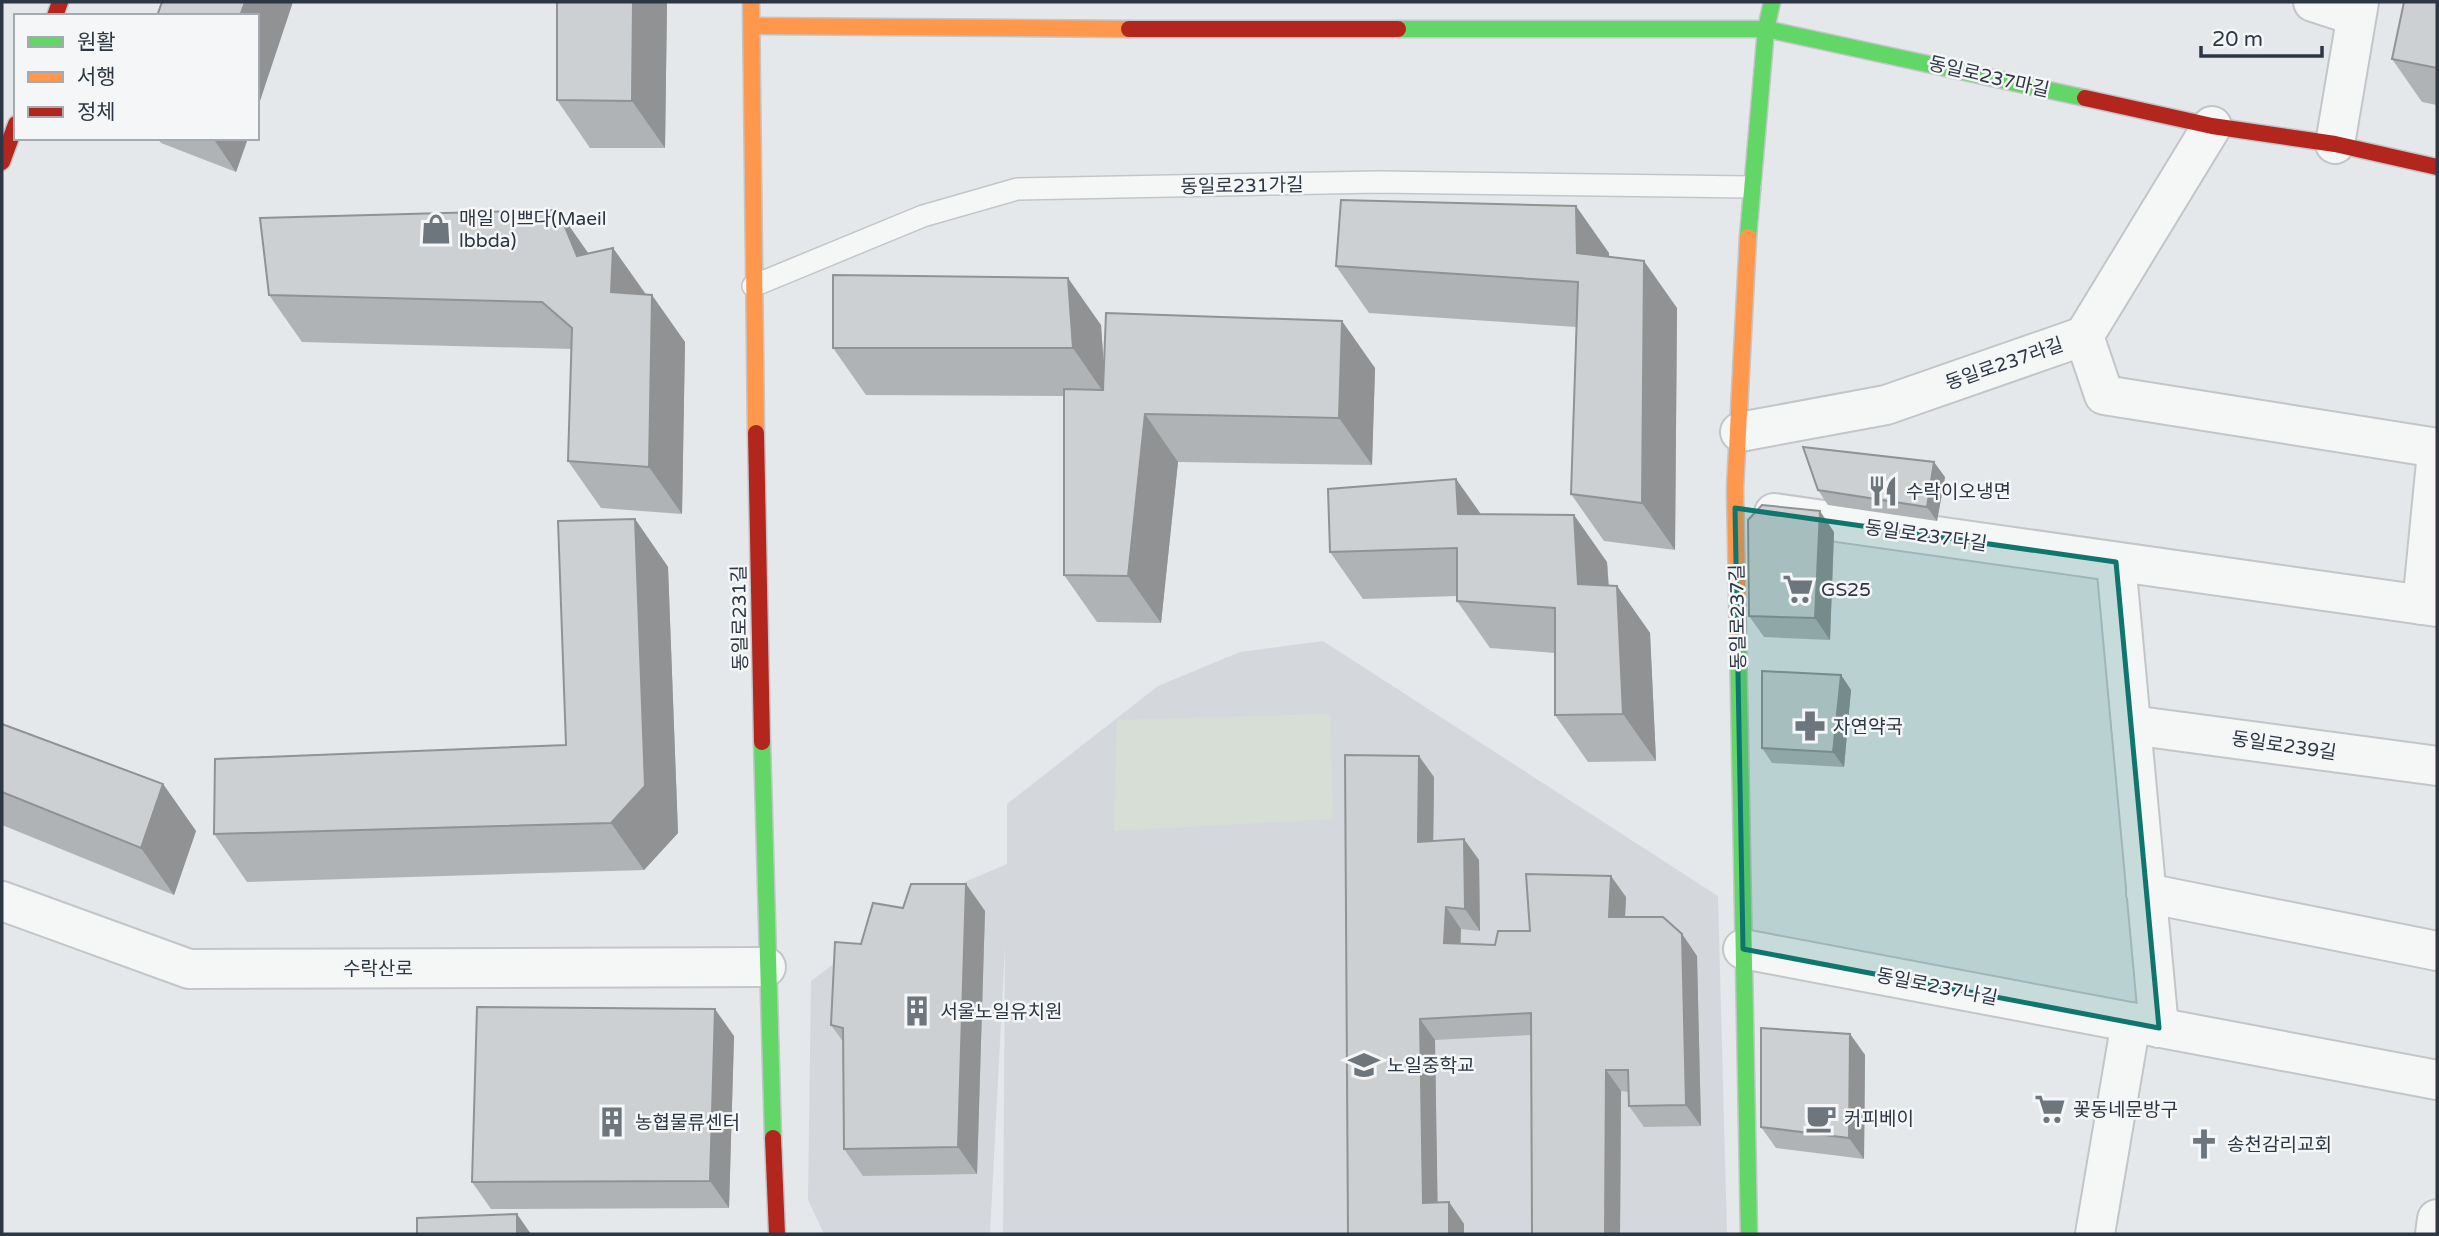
<svg xmlns="http://www.w3.org/2000/svg" width="2439" height="1236" viewBox="0 0 2439 1236" font-family="'Varela Round','Noto Sans KR',sans-serif">
<style>
.built{fill:#d4d8dd}
.green{fill:#d7ded6}
.lines{fill:none;stroke-linecap:round;stroke-linejoin:round}
.lane-casing{stroke:#c3c6c8;stroke-width:24}
.street-casing{stroke:#c3c6c8;stroke-width:42}
.fast-casing{stroke:#c3c6c8;stroke-width:19}
.slow-casing{stroke:#c3c6c8;stroke-width:19}
.jam-casing{stroke:#c3c6c8;stroke-width:19}
.lane{stroke:#f5f6f6;stroke-width:21}
.street{stroke:#f5f6f6;stroke-width:38}
.fast{stroke:#63d668;stroke-width:16}
.slow{stroke:#ff974d;stroke-width:16}
.jam{stroke:#b3261e;stroke-width:16}
.wall{fill:#b0b3b5}
.shaded-wall{fill:#909293}
.building{fill:#cdd0d2;stroke:#909293;stroke-width:2}
.marked{fill:#0f766e;fill-opacity:0.2;stroke:#0f766e;stroke-width:5;stroke-linejoin:round}
.labels{text-anchor:middle;stroke-width:5;stroke-linejoin:round;paint-order:stroke}
.street-label{font-size:19px;fill:#2c3743;stroke:#f4f6f8}
.poi-label{font-size:19px;fill:#2c3743;stroke:#f4f6f8;text-anchor:start}
</style>
<rect width="100%" height="100%" fill="#e5e8ea"/>
<path class="built" d="M1323,641L1718,896L1727,1234H1003L1005,946L990,1234H824L808,1200L811,981L911,905L1007,864V804L1158,686L1240,652Z"/>
<path class="green" d="M1330,714L1333,819L1114,831L1117,720Z"/>
<g class="lines">
<g class="lane-casing">
<path id="lane" d="M753,286L923,216L1017,189L1378,182L1750,187"/>
</g>
<g class="street-casing">
<g id="street">
<path d="M2313,2L2356,16"/>
<path d="M2335,144L2359,2"/>
<path d="M2084,336L2212,126"/>
<path d="M1740,432L1886,405L2084,336L2104,395L2437,448"/>
<path d="M1774,513L2437,607"/>
<path d="M2116,562L2159,1028"/>
<path d="M2422,605L2437,452"/>
<path d="M2131,725L2437,766"/>
<path d="M2146,893L2437,951"/>
<path d="M2,901L189,969L766,967"/>
<path d="M1743,949L2437,1080"/>
<path d="M2095,1234L2131,1022"/>
<path d="M2435,1234L2437,1219"/>
</g>
</g>
<g class="fast-casing">
<g id="fast">
<path d="M1398,29H1766L2085,98"/>
<path d="M1748,237L1766,29L1772,2"/>
<path d="M1738,640L1749,1234"/>
<path d="M762,742L773,1138"/>
</g>
</g>
<g class="slow-casing">
<g id="slow">
<path d="M751,2L756,433"/>
<path d="M752,26L1129,29"/>
<path d="M1738,640L1735,489L1748,237"/>
</g>
</g>
<g class="jam-casing">
<g id="jam">
<path d="M55,16L60,2"/>
<path d="M1129,29H1398"/>
<path d="M2085,98L2212,126L2335,144L2437,167"/>
<path d="M2,162L16,124"/>
<path d="M756,433L762,742"/>
<path d="M773,1138L777,1234"/>
</g>
</g>
<use href="#lane" class="lane"/>
<use href="#street" class="street"/>
<use href="#fast" class="fast"/>
<use href="#slow" class="slow"/>
<use href="#jam" class="jam"/>
</g>
<g class="wall">
<path d="M667,2L665,148H590L557,100Z"/>
<path d="M2437,2V105L2422,102L2392,59Z"/>
<path d="M157,138H248L236,172L161,143Z"/>
<path d="M558,210L588,254L613,248L646,294L685,342L682,514L601,508L568,461L572,349L302,342L269,295Z"/>
<path d="M1609,253V257L1677,308L1675,550L1604,541L1571,494L1576,327L1369,313L1336,266Z"/>
<path d="M1101,325L1104,370L1375,368L1372,465L1178,462L1161,623L1097,622L1064,575V396L866,395L833,348Z"/>
<path d="M1945,477L1937,521L1828,505L1818,490Z"/>
<path d="M1456,479L1481,514L1607,562L1609,586H1617L1650,633L1656,761L1588,762L1555,715V653L1490,648L1457,601V596L1363,599L1330,552Z"/>
<path d="M635,519L668,567L678,833L644,870L247,882L214,834L566,745Z"/>
<path d="M1834,532L1830,640L1764,637L1749,616Z"/>
<path d="M1841,675L1851,690L1844,767L1772,763L1762,748Z"/>
<path d="M2,724L163,784L196,831L174,895L2,825Z"/>
<path d="M1434,777L1433,841L1479,860L1480,931L1461,929V944L1495,945L1530,931L1626,897L1625,917L1682,934L1697,956L1701,1126L1644,1127L1629,1106V1092L1621,1091L1620,1234H1532L1531,1035L1435,1040L1437,1203L1449,1202L1464,1224V1234H1348Z"/>
<path d="M966,884L985,911L977,1174L863,1176L844,1149V1043L831,1025L861,944L903,908Z"/>
<path d="M1850,1034L1865,1055L1864,1159L1776,1148L1761,1127Z"/>
<path d="M734,1036L729,1208L491,1209L472,1182Z"/>
</g>
<g class="shaded-wall">
<path d="M245,2H293L257,110V16H240Z"/>
<path d="M633,2H667L665,148L632,101Z"/>
<path d="M213,138H248L236,172Z"/>
<path d="M1576,206L1609,253L1610,300L1577,253Z"/>
<path d="M558,210L591,257L577,256Z"/>
<path d="M613,248L646,295L611,292Z"/>
<path d="M1644,261L1677,308L1675,550L1642,503Z"/>
<path d="M1068,278L1101,325L1106,396L1073,348Z"/>
<path d="M652,295L685,342L682,514L649,467Z"/>
<path d="M1342,321L1375,368L1372,465L1339,418Z"/>
<path d="M1145,414L1178,462L1161,623L1128,576Z"/>
<path d="M1934,462L1945,477L1937,521L1927,507Z"/>
<path d="M1456,479L1489,526L1458,514Z"/>
<path d="M1820,511L1834,532L1830,640L1815,618Z"/>
<path d="M1574,515L1607,562L1611,631L1578,584Z"/>
<path d="M635,519L668,567L678,833L644,870L611,823Z"/>
<path d="M1617,586L1650,633L1656,761L1623,714Z"/>
<path d="M1841,675L1851,690L1844,767L1833,752Z"/>
<path d="M1419,756L1434,777L1433,863L1418,842Z"/>
<path d="M163,784L196,831L174,895L141,848Z"/>
<path d="M1464,839L1479,860L1480,931L1465,909Z"/>
<path d="M1611,876L1626,897L1624,938L1609,917Z"/>
<path d="M966,884L985,911L977,1174L958,1147Z"/>
<path d="M1446,907L1461,929L1459,965L1444,943Z"/>
<path d="M1682,934L1697,956L1701,1126L1686,1105Z"/>
<path d="M715,1009L734,1036L729,1208L710,1181Z"/>
<path d="M1420,1019L1435,1040L1438,1224L1423,1203Z"/>
<path d="M1850,1034L1865,1055L1864,1159L1849,1138Z"/>
<path d="M1606,1070L1621,1091L1620,1234H1605Z"/>
<path d="M1449,1202L1464,1224V1234H1449Z"/>
<path d="M517,1214L531,1234H517Z"/>
</g>
<g class="building">
<path d="M162,2H245L240,16H157Z"/>
<path d="M557,2H633L632,101L557,100Z"/>
<path d="M2404,2H2437V68L2392,59Z"/>
<path d="M1341,200L1576,206L1577,253L1644,261L1642,503L1571,494L1578,282L1336,266Z"/>
<path d="M558,210L577,256L613,248L611,292L652,295L649,467L568,461L572,328L542,302L269,295L260,218Z"/>
<path d="M833,275L1068,278L1073,348H833Z"/>
<path d="M1106,313L1342,321L1339,418L1145,414L1128,576L1064,575V389L1103,390Z"/>
<path d="M1803,447L1934,462L1927,507L1818,490Z"/>
<path d="M1456,479L1458,514L1574,515L1578,584L1617,586L1623,714L1555,715V608L1457,601V548L1330,552L1328,489Z"/>
<path d="M1762,505L1820,511L1815,618L1749,616L1748,520Z"/>
<path d="M635,519L645,786L611,823L214,834L215,759L566,745L558,521Z"/>
<path d="M1762,671L1841,675L1833,752L1762,748Z"/>
<path d="M2,724L163,784L141,848L2,792Z"/>
<path d="M1345,755L1419,756L1418,842L1464,839L1465,909L1446,907L1444,943L1495,945L1498,931H1530L1526,874L1611,876L1609,917H1663L1682,934L1686,1105L1629,1106L1628,1070H1606L1605,1234H1532L1531,1013L1420,1019L1423,1203L1449,1202V1234H1348Z"/>
<path d="M911,884H966L958,1147L844,1149L843,1028L831,1025L835,942L861,944L873,903L903,908Z"/>
<path d="M477,1007L715,1009L710,1181L472,1182Z"/>
<path d="M1761,1028L1850,1034L1849,1138L1761,1127Z"/>
<path d="M517,1214V1234H417V1218Z"/>
</g>
<path class="marked" d="M1735,508L2116,562L2159,1028L1743,949Z"/>
<defs>
<g id="shop-bare" transform="scale(2.415)"><path d="M-5-2.5h2.3a2.7 3.5 0 0 1 5.4 0H5L5.5 6h-11ZM-1.5-2.5h3a1.5 2.3 0 0 0-3 0Z" fill="#6d757d" stroke="#f4f6f8" stroke-width="2.5" paint-order="stroke"/></g>
<g id="restaurant-bare" transform="scale(2.415)"><path d="M-5-6h1v4h1v-4h1v4h1v-4h1v5L-1.5 .5V6h-2V.5L-5-1ZM5-6V6H3V1.5H1.5Q1.5-4 5-6Z" fill="#6d757d" stroke="#f4f6f8" stroke-width="2.5" paint-order="stroke"/></g>
<g id="supermarket-bare" transform="scale(2.415)"><path d="M-6-5.5h2.5l.6 2H6L4.5 2H-2.5L-4.4-4H-6ZM-1.5 3.2a1.3 1.3 0 1 0 .1 0ZM3 3.2a1.3 1.3 0 1 0 .1 0Z" fill="#6d757d" stroke="#f4f6f8" stroke-width="2.5" paint-order="stroke"/></g>
<g id="pharmacy-bare" transform="scale(2.415)"><path d="M-2-6h4v4h4v4h-4v4h-4v-4h-4v-4h4Z" fill="#6d757d" stroke="#f4f6f8" stroke-width="2.5" paint-order="stroke"/></g>
<g id="building-bare" transform="scale(2.415)"><path d="M-4-6H4V6H1V3H-1V6H-4ZM-2.5-4.3h1.7v1.8h-1.7ZM.8-4.3h1.7v1.8H.8ZM-2.5-1h1.7V.8h-1.7ZM.8-1h1.7V.8H.8Z" fill="#6d757d" stroke="#f4f6f8" stroke-width="2.5" paint-order="stroke"/></g>
<g id="school-bare" transform="scale(2.415)"><path d="M0-5L7-2L0 1L-7-2ZM-4 1L0 2.5L4 1V4Q0 6-4 4Z" fill="#6d757d" stroke="#f4f6f8" stroke-width="2.5" paint-order="stroke"/></g>
<g id="cafe-bare" transform="scale(2.415)"><path d="M-5.5-4.5H6V0H3Q3 3.5 0 3.5H-2.5Q-5.5 3.5-5.5 0ZM3-3.2v2h1.7v-2ZM-6 4.5H4V6H-6Z" fill="#6d757d" stroke="#f4f6f8" stroke-width="2.5" paint-order="stroke"/></g>
<g id="church-bare" transform="scale(2.415)"><path d="M-1.2-6h2.4v3.5h3.3v2.4h-3.3V6h-2.4V-.1h-3.3v-2.4h3.3Z" fill="#6d757d" stroke="#f4f6f8" stroke-width="2.5" paint-order="stroke"/></g>
</defs>
<g fill-rule="evenodd">
<use href="#shop-bare" x="436" y="229"/>
<use href="#restaurant-bare" x="1883" y="491"/>
<use href="#supermarket-bare" x="1798" y="589"/>
<use href="#pharmacy-bare" x="1810" y="726"/>
<use href="#building-bare" x="917" y="1011"/>
<use href="#school-bare" x="1364" y="1065"/>
<use href="#supermarket-bare" x="2050" y="1109"/>
<use href="#cafe-bare" x="1821" y="1118"/>
<use href="#building-bare" x="612" y="1122"/>
<use href="#church-bare" x="2204" y="1144"/>
</g>
<g class="labels">
<g class="street-label">
<text transform="translate(1989 76) rotate(13)" y="7">동일로237마길</text>
<text transform="translate(1242 185) rotate(-1)" y="7">동일로231가길</text>
<text transform="translate(2004 363) rotate(-19)" y="7">동일로237라길</text>
<text transform="translate(1926 535) rotate(8)" y="7">동일로237다길</text>
<text transform="translate(1737 617) rotate(-91)" y="7">동일로237길</text>
<text transform="translate(739 618) rotate(-91)" y="7">동일로231길</text>
<text transform="translate(2284 745) rotate(8)" y="7">동일로239길</text>
<text x="378" y="975">수락산로</text>
<text transform="translate(1937 986) rotate(11)" y="7">동일로237나길</text>
</g>
<g class="poi-label">
<text x="459" y="225">매일 이쁘다(Maeil<tspan x="459" dy="22">lbbda)</tspan></text>
<text x="1906" y="498">수락이오냉면</text>
<text x="1821" y="596">GS25</text>
<text x="1833" y="733">자연약국</text>
<text x="940" y="1018">서울노일유치원</text>
<text x="1387" y="1072">노일중학교</text>
<text x="2073" y="1116">꽃동네문방구</text>
<text x="1844" y="1125">커피베이</text>
<text x="635" y="1129">농협물류센터</text>
<text x="2227" y="1151">송천감리교회</text>
</g>
</g>
<rect width="2439" height="1236" fill="none" stroke="#2c3743" stroke-width="7"/>
<rect x="14" y="14" width="245" height="126" fill="#f4f6f8" stroke="#a4aab0" stroke-width="2"/>
<rect x="28" y="37" width="35" height="10" fill="#63d668" stroke="#a4aab0" stroke-width="2"/>
<text x="77" y="49" font-size="21" fill="#2c3743">원활</text>
<rect x="28" y="72" width="35" height="10" fill="#ff974d" stroke="#a4aab0" stroke-width="2"/>
<text x="77" y="84" font-size="21" fill="#2c3743">서행</text>
<rect x="28" y="107" width="35" height="10" fill="#b3261e" stroke="#a4aab0" stroke-width="2"/>
<text x="77" y="119" font-size="21" fill="#2c3743">정체</text>
<path d="M2201 46v10h121v-10" fill="none" stroke="#2c3743" stroke-width="3.5"/>
<text x="2212" y="46" font-size="21" fill="#2c3743" stroke="#f4f6f8" stroke-width="5" paint-order="stroke">20 m</text>
</svg>
